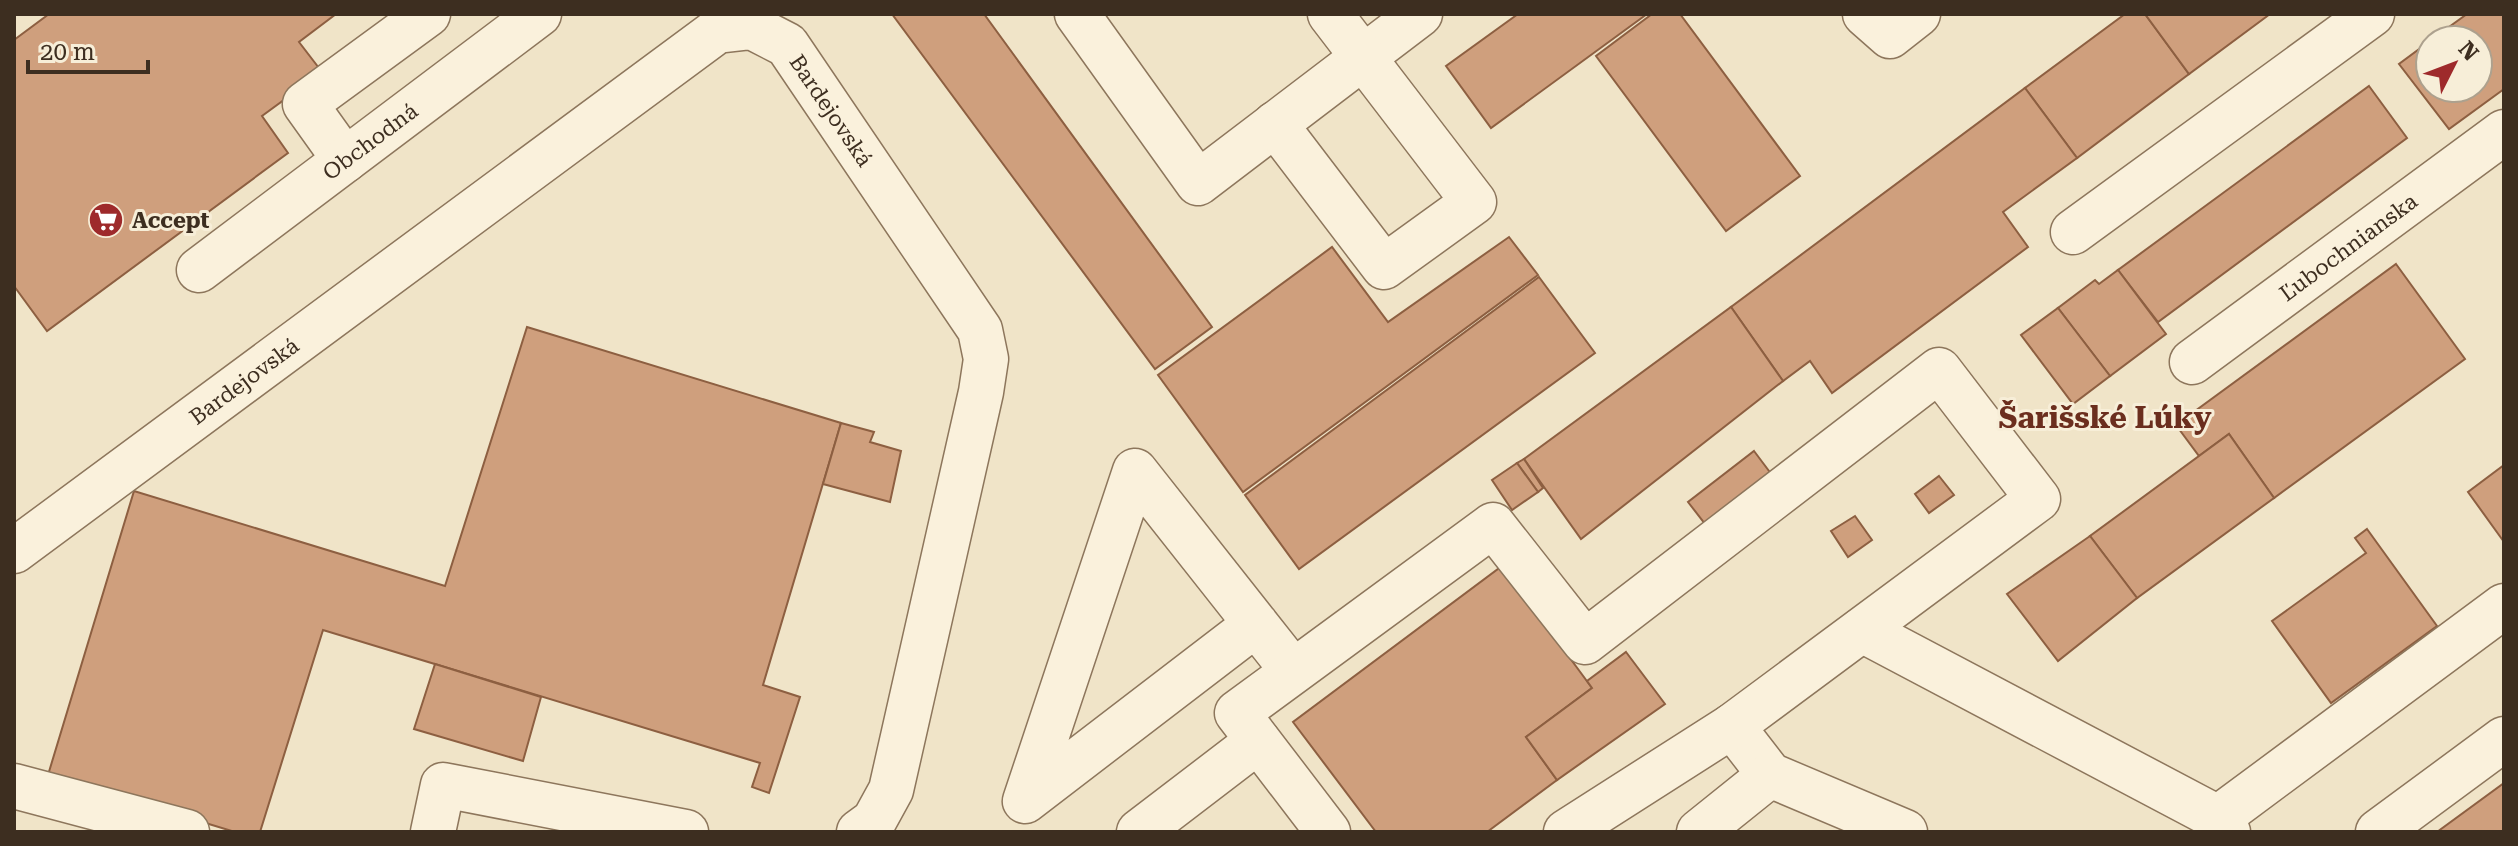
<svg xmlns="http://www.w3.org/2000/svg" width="2518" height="846" viewBox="0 0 2518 846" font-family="'Roboto Serif',serif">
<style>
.building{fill:#cf9f7d;stroke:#8d5f41;stroke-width:2}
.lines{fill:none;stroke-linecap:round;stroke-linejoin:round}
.minor-casing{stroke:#8d765c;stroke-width:47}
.minor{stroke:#faf1dc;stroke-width:44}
.labels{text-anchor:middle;stroke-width:6;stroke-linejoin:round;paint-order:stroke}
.street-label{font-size:22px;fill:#3d2e20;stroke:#f7eed8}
.poi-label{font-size:22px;font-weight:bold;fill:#3d2e20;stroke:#f7eed8;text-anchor:start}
.district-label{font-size:30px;font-weight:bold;fill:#6b2e1e;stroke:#f7eed8}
</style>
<rect width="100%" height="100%" fill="#f0e4c8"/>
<g class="building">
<path d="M49,14H336L299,42L322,72L262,116L288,153L47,331L14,286V40Z"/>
<path d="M892,14H984L1212,327L1155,369Z"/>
<path d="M1518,14H1647L1491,128L1446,66Z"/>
<path d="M1652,14H1680L1800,176L1726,231L1596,56Z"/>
<path d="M2125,14H2145L2189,74L2077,158L2025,88Z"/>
<path d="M2145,14H2270L2189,74Z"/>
<path d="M2467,14H2504V89L2449,129L2399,64L2430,41V88H2478V40H2431Z"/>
<path d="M2369,86L2407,138L2158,322L2118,270Z"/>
<path d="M2025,88L2077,158L2003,212L2028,247L1832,393L1810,361L1783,381L1731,307Z"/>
<path d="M1509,237L1538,275L1243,492L1158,375L1332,247L1388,322Z"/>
<path d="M2396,264L2465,359L2274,498L2229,434L2199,456L2176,425Z"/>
<path d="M2118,270L2166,334L2110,376L2058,308L2095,280L2099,284Z"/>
<path d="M1539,277L1595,353L1299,569L1245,495Z"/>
<path d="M1731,307L1783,381L1581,539L1524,459Z"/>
<path d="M2058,308L2110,376L2073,404L2021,335Z"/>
<path d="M527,327L841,423L763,685L800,697L769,793L752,787L760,763L323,630L260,832H235L48,775L134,491L445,586Z"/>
<path d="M841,423L874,432L870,442L901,451L890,502L823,484Z"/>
<path d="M2229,434L2274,498L2137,598L2090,536Z"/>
<path d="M1754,451L1775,479L1709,529L1688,502Z"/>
<path d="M1524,459L1543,488L1538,492L1517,463Z"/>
<path d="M1517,463L1538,492L1512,510L1492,480Z"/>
<path d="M2504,465V542L2468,492Z"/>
<path d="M1939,476L1954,495L1929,513L1915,494Z"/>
<path d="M1855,516L1872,540L1848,557L1831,531Z"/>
<path d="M2367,529L2437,626L2331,703L2272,621L2366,553L2355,538Z"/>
<path d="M2090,536L2137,598L2058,661L2007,594Z"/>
<path d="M1502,566L1592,688L1526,737L1557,780L1487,832H1376L1293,722Z"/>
<path d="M1626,652L1665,704L1557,780L1526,737L1592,688L1587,681Z"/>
<path d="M435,664L541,697L523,761L414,729Z"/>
<path d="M2504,783V832H2437Z"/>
</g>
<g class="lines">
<g class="minor-casing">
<g id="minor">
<path d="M1077,14L1198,183L1420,14"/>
<path d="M1865,14L1890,36L1918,14"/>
<path d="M1275,124L1384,267L1474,202L1330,14"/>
<path d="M345,160L305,104L428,14"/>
<path d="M2073,232L2372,14"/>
<path id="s1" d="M199,270L539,14"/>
<path id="s2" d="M2192,362L2504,132"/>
<path id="s3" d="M14,551L717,31L752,27L787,45L980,330L986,359L981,392L891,790L874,821L859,832"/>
<path d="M1256,624L1025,801L1135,471L1293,671"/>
<path d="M1862,630L2218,818"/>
<path d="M14,786L187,832"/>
<path d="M433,832L443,785L686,832"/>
<path d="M1139,832L1258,741"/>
<path d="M1328,832L1237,713L1493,525L1585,642L1939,370L2038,499L1732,726L1770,775L1905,832"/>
<path d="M1566,832L1732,726"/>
<path d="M1699,832L1770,775"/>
<path d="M2228,832L2218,818L2504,606"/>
<path d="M2378,832L2504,739"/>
</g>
</g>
<use href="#minor" class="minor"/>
</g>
<defs>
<g id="supermarket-disc" transform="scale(1.8)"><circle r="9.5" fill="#9e2a2b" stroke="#f7eed8"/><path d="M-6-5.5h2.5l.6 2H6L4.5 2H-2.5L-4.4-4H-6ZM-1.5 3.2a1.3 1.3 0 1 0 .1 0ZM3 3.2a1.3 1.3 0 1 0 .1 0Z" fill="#fff"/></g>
</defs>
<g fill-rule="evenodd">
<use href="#supermarket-disc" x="106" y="220"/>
</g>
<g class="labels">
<g class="street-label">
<text dy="8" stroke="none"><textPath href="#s3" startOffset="1028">Bardejovská</textPath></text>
<text dy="8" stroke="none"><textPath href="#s1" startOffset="214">Obchodná</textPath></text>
<text dy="8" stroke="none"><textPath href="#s2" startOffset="194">Ľubochnianska</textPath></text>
<text dy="8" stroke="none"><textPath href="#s3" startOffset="286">Bardejovská</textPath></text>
</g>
<g class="poi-label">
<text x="132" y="228">Accept</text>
</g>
<g class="district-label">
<text x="2105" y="428">Šarišské Lúky</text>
</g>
</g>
<rect width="2518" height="846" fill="none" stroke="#3d2e20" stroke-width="32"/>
<g transform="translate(2454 64) rotate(48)"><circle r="38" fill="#f7eed8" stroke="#ada18e" stroke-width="2"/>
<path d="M0-6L14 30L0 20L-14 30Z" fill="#9e2a2b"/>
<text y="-12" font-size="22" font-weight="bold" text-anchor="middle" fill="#3d2e20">N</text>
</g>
<path d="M28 60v12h120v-12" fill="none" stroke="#3d2e20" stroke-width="4"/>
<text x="40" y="60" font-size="24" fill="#3d2e20" stroke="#f7eed8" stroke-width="6" paint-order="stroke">20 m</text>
</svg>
